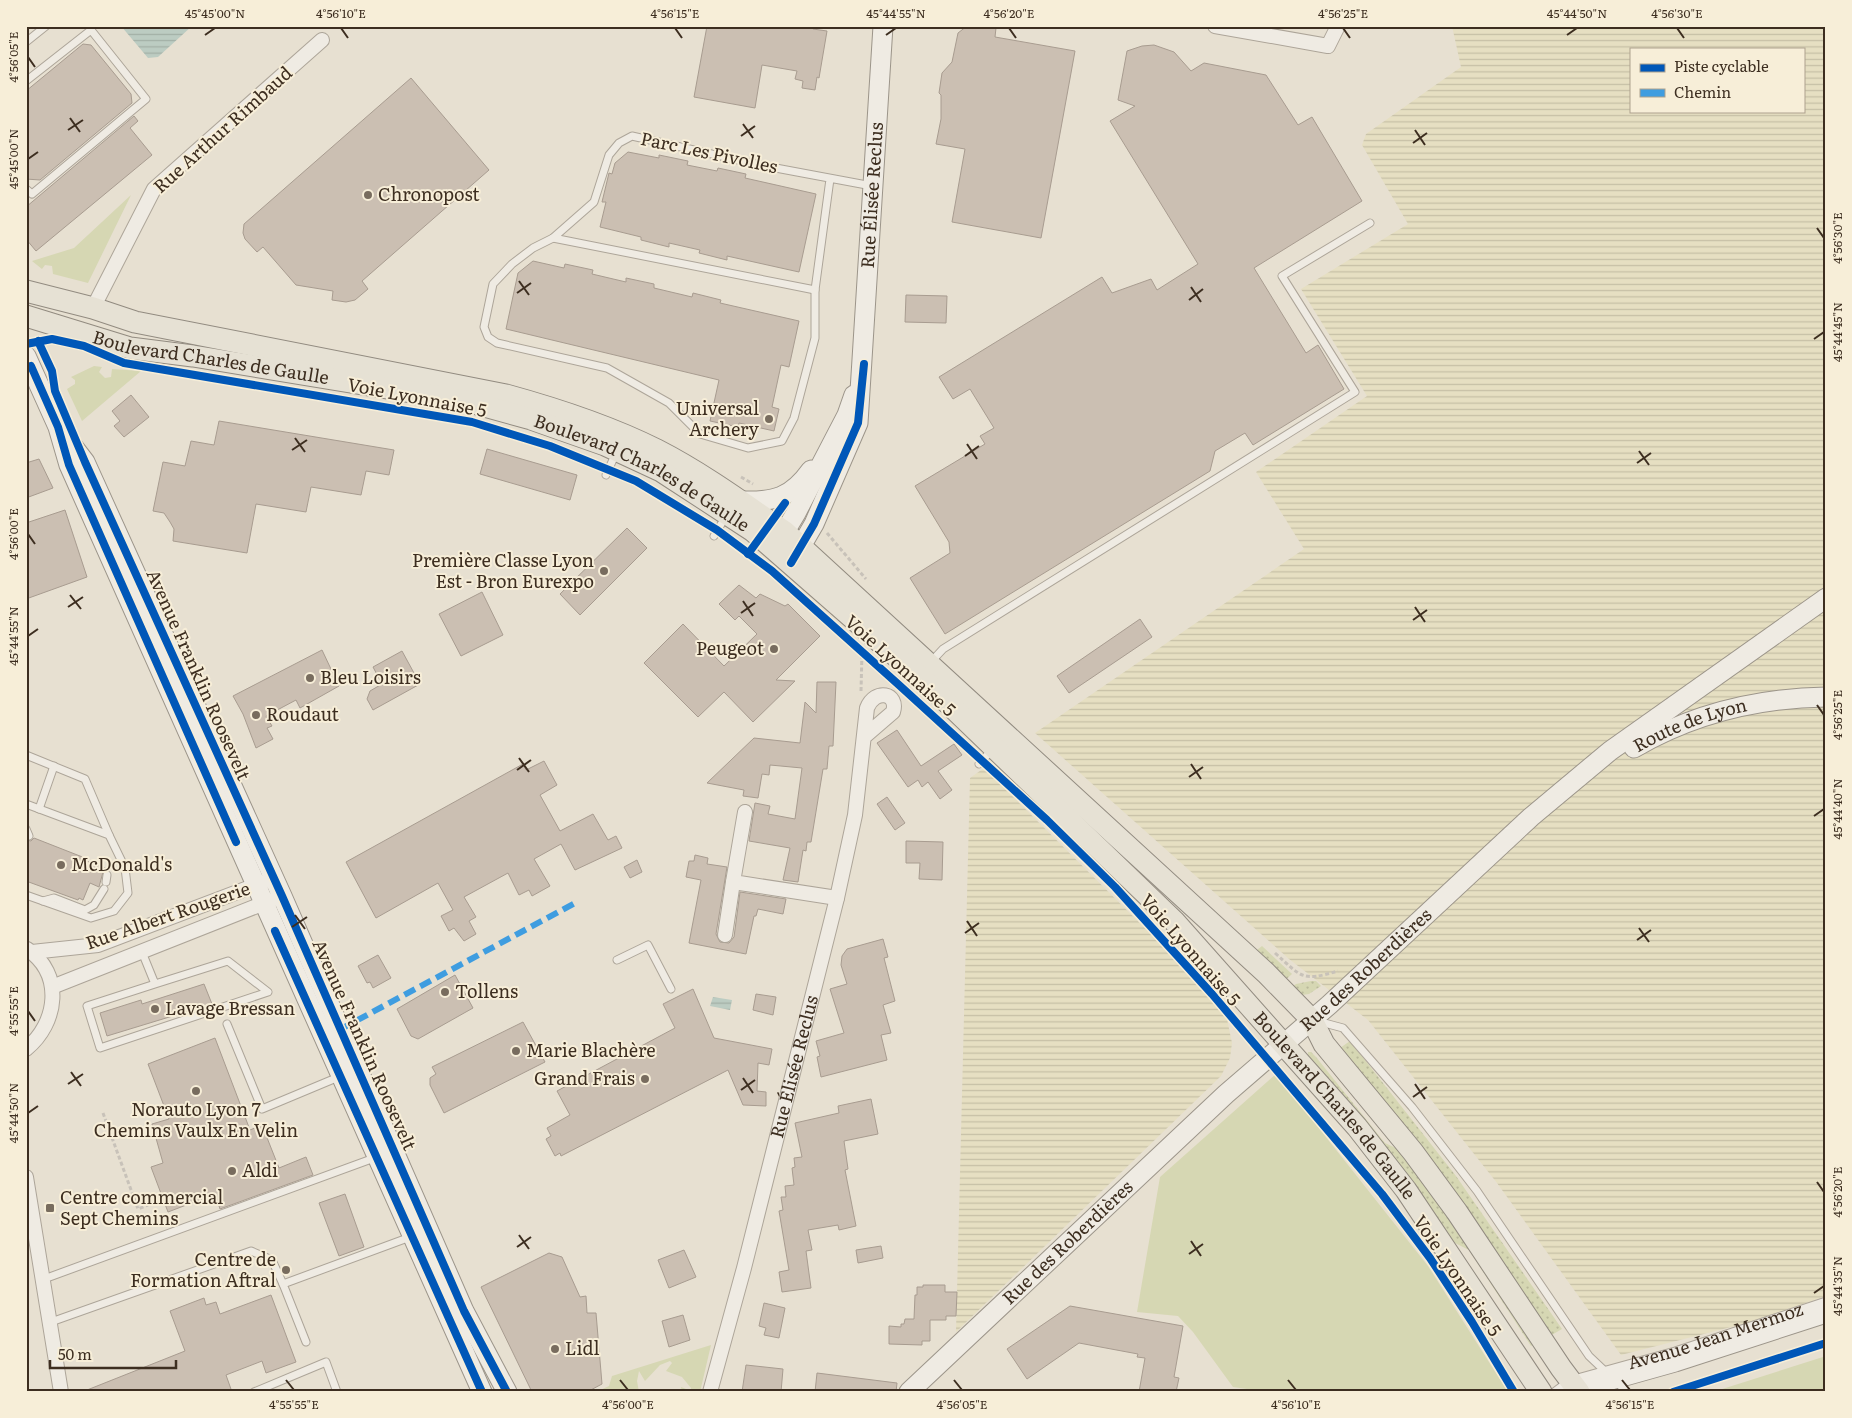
<svg xmlns="http://www.w3.org/2000/svg" width="1852" height="1418" viewBox="0 0 1852 1418" font-family="Literata,serif">
<style>
.farmland{fill:url(#farmland-rules);fill-rule:evenodd}
.grass{fill:#d6d7b3}
.garden{fill:url(#garden-dots)}
.water{fill:url(#water-rules)}
.building{fill:#cbbfb2;stroke:#a89c90}
.lines{fill:none;stroke-linecap:round;stroke-linejoin:round}
.lane-casing{stroke:#ada599;stroke-width:9}
.street-casing{stroke:#ada599;stroke-width:16}
.secondary-casing{stroke:#9c958a;stroke-width:21}
.primary-casing{stroke:#928b80;stroke-width:23}
.path{stroke:#c8c2b9;stroke-width:3;stroke-dasharray:4 2.5;stroke-linecap:butt}
.lane{stroke:#efebe3;stroke-width:7}
.street{stroke:#efebe3;stroke-width:14}
.secondary{stroke:#efebe3;stroke-width:19}
.primary{stroke:#e6e1d4;stroke-width:21}
.quiet{stroke:#3f9de0;stroke-width:6;stroke-dasharray:12 6;stroke-linecap:butt}
.cycleway-casing{stroke:#f7eed8;stroke-width:11}
.cycleway{stroke:#0057b8;stroke-width:8}
.ticks{fill:none;stroke:#3d2e20;stroke-width:2}
.poi-dot{fill:#786c5e;stroke:#f7eed8;stroke-width:2}
.labels{text-anchor:middle;stroke-width:4;stroke-linejoin:round;paint-order:stroke}
.street-label{font-size:18px;fill:#3d2e20;stroke:#f7eed8}
.poi-label{font-size:18px;fill:#3d2e20;stroke:#f7eed8;text-anchor:start}
.neatline{fill:none;stroke:#3d2e20;stroke-width:2}
.ticks-label{font-size:12px;text-anchor:middle;fill:#3d2e20}
</style>
<defs>
<pattern id="farmland-rules" width="6" height="5" patternUnits="userSpaceOnUse" patternTransform="scale(1.25)"><rect width="6" height="5" fill="#e6dfc2"/><path d="M0 2.5h6" fill="none" stroke="#c6c0a6"/></pattern>
<pattern id="garden-dots" width="8" height="8" patternUnits="userSpaceOnUse" patternTransform="scale(1.25)"><rect width="8" height="8" fill="#d6d7b3"/><path d="M2 2h.1M6 6h.1" fill="none" stroke="#b9b99a" stroke-width="1.8" stroke-linecap="round"/></pattern>
<pattern id="water-rules" width="6" height="5" patternUnits="userSpaceOnUse" patternTransform="scale(1.25)"><rect width="6" height="5" fill="#bcccc2"/><path d="M0 2.5h6" fill="none" stroke="#a2b0a6"/></pattern>
</defs>
<rect width="100%" height="100%" fill="#e7e0d1"/>
<g class="farmland">
<path d="M1452,26H1826V1296L1747,1323L1621,1355L1497,1183L1368,1020L1289,959L1035,733L1304,549L1256,472L1367,396L1301,289L1408,224L1362,145L1366,134L1461,67ZM1631,49H1803V111H1631Z"/>
<path d="M984,768L1203,986L1227,1019L1232,1043L1230,1058L1221,1076L956,1332L970,778Z"/>
</g>
<g class="grass">
<path d="M131,195L88,283L53,274L52,266L45,265L42,269L32,261L74,248Z"/>
<path d="M94,366L102,367L99,372L105,378L111,377L112,369L141,371L82,421L67,389L75,384V380L71,377Z"/>
<path d="M1276,1074L1428,1266L1508,1392H1268L1233,1387L1193,1332L1178,1316L1137,1312L1160,1177Z"/>
<path d="M711,1345L700,1392H682L681,1387L691,1391V1388L682,1377L666,1371L672,1363L670,1361L660,1365L645,1381L639,1371L637,1381L639,1392H596L609,1386L612,1376Z"/>
<path d="M1826,1356V1392H1715L1716,1391Z"/>
</g>
<g class="garden">
<path d="M1262,946L1292,974L1282,983L1257,950Z"/>
<path d="M1311,981H1316L1321,986L1309,994L1302,995L1290,988L1296,984Z"/>
<path d="M1350,1041L1456,1176L1562,1329L1550,1336L1340,1048Z"/>
<path d="M1308,1052H1311L1316,1057L1385,1143L1402,1151L1535,1343L1531,1346L1469,1250L1455,1243L1381,1143L1308,1055Z"/>
</g>
<g class="water">
<path d="M121,26H192L158,57L148,58Z"/>
<path d="M713,997L732,1000L730,1010L710,1006Z"/>
</g>
<g class="building">
<path d="M707,26H813V29L827,31L819,78L817,77L815,90L802,88L803,81L795,79L797,71L762,65L755,108L694,97Z"/>
<path d="M967,26L996,28L995,37L1075,51L1041,238L952,222L965,149L936,144L941,119V95L939,93L942,73L952,62L958,33Z"/>
<path d="M83,44L91,45L131,94L132,103L40,180L26,179V91Z"/>
<path d="M1154,45L1174,52L1191,71L1204,63L1266,75L1298,125L1312,117L1362,201L1254,268L1306,353L1318,345L1344,389L1253,445L1245,433L1215,451L1210,471L945,634L910,578L950,553L949,542L915,486L985,444L980,436L994,428L970,389L953,399L939,377L1102,277L1112,293L1151,279L1157,290L1198,264L1110,121L1135,106L1118,100L1127,51L1142,46Z"/>
<path d="M411,78L489,170L362,281L368,289L355,300L346,302L332,300L333,291L296,285L263,247L257,252L245,239L243,233L244,224Z"/>
<path d="M134,116L138,121L130,128L152,155L36,251L26,239V207Z"/>
<path d="M628,152L659,158V155L688,161L687,165L717,171L718,168L746,174L745,178L816,194L799,272L727,256V260L699,253L700,250L669,243V247L641,240V237L600,227L606,202H602L609,173L612,174L615,163Z"/>
<path d="M533,261L564,268L565,264L593,270L592,274L626,282V278L654,284V288L692,297L693,293L721,300L720,303L799,321L789,367L781,365L772,407L779,409L774,431L739,423L738,427L710,421L719,380L506,329L518,273Z"/>
<path d="M906,295L947,296L946,323L905,322Z"/>
<path d="M131,395L149,417L124,437L114,426L120,421L112,411Z"/>
<path d="M219,421L394,450L389,475L366,471L361,495L311,487L306,512L256,504L247,553L173,541L174,529L170,522L164,513L153,511L163,462L185,466L191,441L214,445Z"/>
<path d="M487,449L577,475L570,500L480,474Z"/>
<path d="M39,459L53,488L26,498V463Z"/>
<path d="M65,510L87,577L26,599V523Z"/>
<path d="M627,528L647,548L580,615L560,594Z"/>
<path d="M739,585L756,598L760,594L785,606L788,604L820,636L776,680L795,681L753,722L724,692L698,717L644,663L683,624L724,666L757,634L739,616L735,620L719,604Z"/>
<path d="M482,592L503,635L461,656L439,614Z"/>
<path d="M1140,619L1152,637L1069,693L1057,676Z"/>
<path d="M322,650L339,686L300,708L296,700L266,716L272,726L267,728L273,739L256,748L243,714L233,696Z"/>
<path d="M402,651L420,684L373,710L367,699L370,691L382,684L373,667Z"/>
<path d="M817,682H836L833,746H829L827,769H823L811,842H807L806,851L803,850L798,882L783,880L790,848L749,841L755,803L770,806L768,814L795,819L802,768L770,765L769,775L762,774L758,798L743,796L744,790L707,783L754,738L800,743L805,702L816,713Z"/>
<path d="M897,730L921,766L954,744L962,755L938,771L952,790L940,799L928,782L922,787L918,780L908,787L877,743Z"/>
<path d="M544,761L557,785L540,795L560,831L593,814L608,840L616,836L622,848L575,870L561,844L534,859L550,886L532,896L529,890L519,895L508,873L464,897L476,917L469,921L476,934L464,941L454,928L449,931L441,916L453,910L438,883L376,918L346,862L523,764L526,770Z"/>
<path d="M887,797L905,823L895,830L877,804Z"/>
<path d="M34,838L85,858L84,860L110,870L103,872L99,887L90,883L83,900L79,898L78,900L26,881V840L31,841Z"/>
<path d="M906,841L943,842L942,880L919,879L920,863H906Z"/>
<path d="M695,855L708,858L707,864L727,867L716,934L720,942L729,943L734,937L740,892L786,899L783,914L758,909L756,916H754L746,954L689,943L701,880L686,877L689,861H694Z"/>
<path d="M637,860L642,872L630,878L624,867Z"/>
<path d="M883,939L888,957L884,958L895,1001L883,1005L891,1033L881,1035L887,1060L821,1077L817,1057L820,1056L816,1041L844,1033L830,989L847,984L841,965L842,956L847,949Z"/>
<path d="M378,955L391,978L373,988L370,982L367,983L358,966Z"/>
<path d="M455,975L473,1008L418,1039L411,1036L397,1009Z"/>
<path d="M204,984L212,1004L107,1036L100,1013L141,1000L142,1004Z"/>
<path d="M693,989L714,1038L772,1049L769,1065L758,1063L757,1091L766,1092V1106L743,1105L728,1070L561,1156L560,1153L555,1156L546,1139L551,1136L547,1128L570,1115L557,1091L675,1028L663,1004Z"/>
<path d="M756,994L776,997L773,1015L753,1010Z"/>
<path d="M523,1022L545,1062L444,1113L430,1085V1078L436,1074L432,1067Z"/>
<path d="M215,1038L250,1130L262,1125L279,1168L306,1157L313,1175L220,1209L215,1194L168,1212L151,1167L163,1163L152,1124L169,1119L148,1064Z"/>
<path d="M871,1099L878,1134L844,1141L848,1169L845,1170L856,1226L839,1230L838,1225L808,1230L812,1250L806,1251L811,1288L782,1292L779,1272L789,1270L779,1211L783,1210L781,1197H786L785,1186L794,1185L792,1168L795,1167L794,1158L802,1157L795,1123L839,1113L838,1106Z"/>
<path d="M345,1194L364,1247L339,1256L319,1203Z"/>
<path d="M881,1246L883,1258L858,1263L856,1250Z"/>
<path d="M684,1250L696,1277L669,1288L658,1260Z"/>
<path d="M549,1253L562,1257L580,1297L586,1296L587,1313H596L602,1384L587,1392H532L481,1287Z"/>
<path d="M923,1285H945V1292H957L956,1316H946V1320H930V1341H922V1345L889,1344V1326L901,1327V1324H904L905,1319H914L915,1295H917V1287H923Z"/>
<path d="M271,1295L296,1362L266,1373L262,1361L226,1375L232,1392H82L185,1351L170,1311L204,1298L206,1305L216,1302L220,1314Z"/>
<path d="M764,1303L785,1308L779,1338L764,1335L766,1328L759,1326Z"/>
<path d="M1070,1306L1183,1326L1174,1377L1179,1378L1176,1392H1139L1145,1358L1137,1357L1138,1354L1079,1343L1027,1379L1007,1349Z"/>
<path d="M683,1315L690,1340L669,1347L662,1321Z"/>
<path d="M746,1365L783,1369L781,1392H742Z"/>
<path d="M817,1373L897,1383L896,1392H815Z"/>
</g>
<g class="lines">
<g class="lane-casing">
<g id="lane">
<path d="M26,42L46,26"/>
<path d="M26,81L91,30L146,99L32,194L26,189"/>
<path d="M830,179L815,290V338L794,418L782,441L748,448L700,434L669,403L607,368L497,343L488,337L484,327L493,284L512,264L533,248L553,238L594,202L609,155L619,143L632,136L765,166L872,186"/>
<path d="M553,238L815,290"/>
<path d="M606,475L616,453"/>
<path d="M714,536L726,516"/>
<path d="M930,663L943,649L1355,392L1282,276L1370,223"/>
<path d="M26,755L85,779L109,835"/>
<path d="M979,764L992,750"/>
<path d="M26,804L109,835L125,868L128,893L114,911L91,918L26,895"/>
<path d="M39,809L54,766"/>
<path d="M26,829L29,836"/>
<path d="M106,882L107,875"/>
<path d="M43,901L54,898L85,910L94,905L104,889"/>
<path d="M142,952L155,984L228,961L268,992L100,1048L87,1006L155,984"/>
<path d="M617,960L648,945L671,989"/>
<path d="M1317,1021L1343,1028L1412,1107L1477,1191L1589,1356L1627,1392"/>
<path d="M227,1024L262,1109L341,1076"/>
<path d="M44,1279L377,1157"/>
<path d="M51,1322L251,1251L272,1260L283,1284"/>
<path d="M306,1342L283,1284L413,1236"/>
<path d="M254,1392L326,1362L337,1392"/>
<path id="s1" d="M1554,1392L1570,1380L1675,1351L1826,1301"/>
</g>
</g>
<g class="street-casing">
<g id="street">
<path d="M1215,26L1328,46L1338,26"/>
<path d="M93,308L154,189L322,40"/>
<path d="M745,812L733,882L837,898"/>
<path d="M725,935L733,882"/>
<path d="M32,952L98,945L264,882"/>
<path d="M52,987L272,900"/>
<path d="M26,1049C58,1023 64,974 27,949"/>
<path d="M26,1177L61,1392"/>
<path id="s2" d="M710,1392L744,1268L837,898L855,815L867,708C875,688 899,693 893,712L864,737"/>
</g>
</g>
<g class="secondary-casing">
<g id="secondary">
<path d="M26,356L58,427L69,465L482,1392"/>
<path d="M65,436L85,462L282,896L464,1311L507,1392"/>
<path d="M741,501C774,502 791,498 811,470"/>
<path d="M778,543L796,513L847,415L854,395"/>
<path id="s3" d="M793,560L814,524L858,423L883,26"/>
<path id="s4" d="M1634,748C1694,713 1757,698 1826,697"/>
<path id="s5" d="M909,1392L1226,1094L1329,1005L1531,817L1610,751L1826,598"/>
<path d="M1568,1392L1675,1362L1826,1313"/>
</g>
</g>
<g class="primary-casing">
<g id="primary">
<path d="M26,291L93,308L135,322L506,395C557,409 609,426 657,450C702,473 743,503 785,532L1266,973L1312,1020L1324,1044L1413,1152L1457,1212L1561,1368L1579,1392"/>
<path id="s6" d="M26,316L130,348L193,356L466,401L531,419L605,445L661,471L753,531L927,683L1174,921L1357,1127L1406,1190L1541,1392"/>
</g>
</g>
<g class="path">
<path d="M741,477L753,484"/>
<path d="M827,533L866,579"/>
<path d="M861,691L862,652"/>
<path d="M1275,953C1302,977 1301,982 1338,971"/>
<path d="M103,1113L138,1209L148,1205"/>
</g>
<use href="#lane" class="lane"/>
<use href="#street" class="street"/>
<use href="#secondary" class="secondary"/>
<use href="#primary" class="primary"/>
<path class="quiet" d="M341,1029L577,902"/>
<g class="cycleway-casing">
<g id="cycleway">
<path d="M38,341L52,371L55,391L85,462L282,896L464,1311L507,1392"/>
<path d="M26,344L52,339L84,346L124,363L472,422L550,446L636,481L717,530L772,571L899,685L1047,820L1115,887L1212,994L1382,1194L1430,1258L1472,1322L1514,1392"/>
<path d="M31,366L58,427L69,465L236,842"/>
<path d="M748,554L785,503"/>
<path d="M791,563L814,524L858,423L864,364"/>
<path d="M275,931L482,1392"/>
<path d="M1673,1392L1826,1343"/>
</g>
</g>
<use href="#cycleway" class="cycleway"/>
</g>
<path class="ticks" d="M341,28L348,38M675,28L682,38M1009,28L1016,38M1343,28L1350,38M1677,28L1684,38M205,35L215,28M886,35L896,28M1567,35L1577,28M28,57L35,67M70,118L80,132M743,124L753,138M68,130L83,120M1415,130L1425,145M741,136L755,126M1413,143L1427,133M28,159L38,152M1817,228L1824,238M519,281L529,295M1191,287L1201,302M517,293L531,283M1189,300L1203,289M1814,339L1824,332M295,438L305,452M967,444L977,459M292,450L307,440M1639,451L1649,465M965,456L979,446M1637,463L1651,453M28,534L35,544M70,595L81,609M743,601L753,616M68,607L83,597M1415,607L1425,622M741,613L755,603M1413,620L1427,610M28,636L38,629M1817,705L1824,715M519,758L529,772M1191,764L1201,779M517,770L531,760M1189,777L1203,767M1814,816L1824,809M295,915L305,929M967,921L977,936M292,927L307,917M1639,928L1649,942M965,933L979,923M1637,940L1651,930M28,1011L35,1021M71,1072L81,1086M743,1078L753,1093M68,1084L83,1074M1415,1084L1425,1099M741,1090L755,1080M1413,1097L1427,1087M28,1113L38,1106M1817,1182L1824,1192M519,1235L529,1249M1191,1241L1201,1256M517,1247L531,1237M1189,1254L1203,1244M1814,1293L1824,1286M286,1380L294,1390M620,1380L628,1390M954,1380L962,1390M1288,1380L1296,1390M1622,1380L1630,1390"/>
<g class="poi-dot">
<circle cx="368" cy="195" r="5"/>
<circle cx="769" cy="419" r="5"/>
<circle cx="604" cy="571" r="5"/>
<circle cx="774" cy="649" r="5"/>
<circle cx="310" cy="678" r="5"/>
<circle cx="256" cy="715" r="5"/>
<circle cx="61" cy="865" r="5"/>
<circle cx="445" cy="992" r="5"/>
<circle cx="155" cy="1009" r="5"/>
<circle cx="516" cy="1051" r="5"/>
<circle cx="645" cy="1079" r="5"/>
<circle cx="196" cy="1091" r="5"/>
<circle cx="232" cy="1171" r="5"/>
<rect x="45" y="1203" width="10" height="10" rx="2.5"/>
<circle cx="286" cy="1270" r="5"/>
<circle cx="555" cy="1349" r="5"/>
</g>
<g class="labels">
<g class="street-label">
<text transform="translate(223 130) rotate(-42)" y="6">Rue Arthur Rimbaud</text>
<text transform="translate(709 153) rotate(12)" y="6">Parc Les Pivolles</text>
<text dy="6" stroke="none"><textPath href="#s3" startOffset="380">Rue Élisée Reclus</textPath></text>
<text dy="6" stroke="none"><textPath href="#s6" startOffset="190">Boulevard Charles de Gaulle</textPath></text>
<text transform="translate(417 398) rotate(11)" y="6">Voie Lyonnaise 5</text>
<text dy="6" stroke="none"><textPath href="#s6" startOffset="640">Boulevard Charles de Gaulle</textPath></text>
<text transform="translate(900 666) rotate(42)" y="6">Voie Lyonnaise 5</text>
<text transform="translate(198 675) rotate(66)" y="6">Avenue Franklin Roosevelt</text>
<text dy="6" stroke="none"><textPath href="#s4" startOffset="61">Route de Lyon</textPath></text>
<text transform="translate(168 916) rotate(-19)" y="6">Rue Albert Rougerie</text>
<text transform="translate(1190 950) rotate(49)" y="6">Voie Lyonnaise 5</text>
<text dy="6" stroke="none"><textPath href="#s5" startOffset="622">Rue des Roberdières</textPath></text>
<text transform="translate(364 1045) rotate(66)" y="6">Avenue Franklin Roosevelt</text>
<text dy="6" stroke="none"><textPath href="#s2" startOffset="336">Rue Élisée Reclus</textPath></text>
<text dy="6" stroke="none"><textPath href="#s6" startOffset="1585">Boulevard Charles de Gaulle</textPath></text>
<text dy="6" stroke="none"><textPath href="#s5" startOffset="218">Rue des Roberdières</textPath></text>
<text transform="translate(1457 1276) rotate(56)" y="6">Voie Lyonnaise 5</text>
<text dy="6" stroke="none"><textPath href="#s1" startOffset="172">Avenue Jean Mermoz</textPath></text>
</g>
<g class="poi-label">
<text x="378" y="201">Chronopost</text>
<text x="759" y="415" text-anchor="end">Universal<tspan x="759" dy="21">Archery</tspan></text>
<text x="594" y="567" text-anchor="end">Première Classe Lyon<tspan x="594" dy="21">Est - Bron Eurexpo</tspan></text>
<text x="764" y="655" text-anchor="end">Peugeot</text>
<text x="320" y="684">Bleu Loisirs</text>
<text x="266" y="721">Roudaut</text>
<text x="71" y="871">McDonald's</text>
<text x="455" y="998">Tollens</text>
<text x="165" y="1015">Lavage Bressan</text>
<text x="526" y="1057">Marie Blachère</text>
<text x="635" y="1085" text-anchor="end">Grand Frais</text>
<text x="196" y="1116" text-anchor="middle">Norauto Lyon 7<tspan x="196" dy="21">Chemins Vaulx En Velin</tspan></text>
<text x="242" y="1177">Aldi</text>
<text x="60" y="1204">Centre commercial<tspan x="60" dy="21">Sept Chemins</tspan></text>
<text x="276" y="1266" text-anchor="end">Centre de<tspan x="276" dy="21">Formation Aftral</tspan></text>
<text x="565" y="1355">Lidl</text>
</g>
</g>
<rect width="1852" height="1418" fill="none" stroke="#f7eed8" stroke-width="55"/>
<rect x="1630" y="48" width="175" height="65" fill="#f7eed8" stroke="#ada18e"/>
<rect x="1640" y="64" width="25" height="8" fill="#0057b8" stroke="#ada18e"/>
<text x="1674" y="72" font-size="15" fill="#3d2e20">Piste cyclable</text>
<rect x="1640" y="89" width="25" height="8" fill="#3f9de0" stroke="#ada18e"/>
<text x="1674" y="98" font-size="15" fill="#3d2e20">Chemin</text>
<path d="M50 1360v8h126v-8" fill="none" stroke="#3d2e20" stroke-width="2.5"/>
<text x="58" y="1360" font-size="15" fill="#3d2e20" stroke="#f7eed8" stroke-width="4" paint-order="stroke">50 m</text>
<rect x="28" y="28" width="1796" height="1362" class="neatline"/>
<g class="ticks-label">
<text x="215" y="18">45°45'00"N</text>
<text x="341" y="18">4°56'10"E</text>
<text x="675" y="18">4°56'15"E</text>
<text x="896" y="18">45°44'55"N</text>
<text x="1009" y="18">4°56'20"E</text>
<text x="1343" y="18">4°56'25"E</text>
<text x="1577" y="18">45°44'50"N</text>
<text x="1677" y="18">4°56'30"E</text>
<text transform="translate(14 57) rotate(-90)" y="4">4°56'05"E</text>
<text transform="translate(14 159) rotate(-90)" y="4">45°45'00"N</text>
<text transform="translate(1838 238) rotate(-90)" y="4">4°56'30"E</text>
<text transform="translate(1838 332) rotate(-90)" y="4">45°44'45"N</text>
<text transform="translate(14 534) rotate(-90)" y="4">4°56'00"E</text>
<text transform="translate(14 636) rotate(-90)" y="4">45°44'55"N</text>
<text transform="translate(1838 715) rotate(-90)" y="4">4°56'25"E</text>
<text transform="translate(1838 809) rotate(-90)" y="4">45°44'40"N</text>
<text transform="translate(14 1011) rotate(-90)" y="4">4°55'55"E</text>
<text transform="translate(14 1113) rotate(-90)" y="4">45°44'50"N</text>
<text transform="translate(1838 1192) rotate(-90)" y="4">4°56'20"E</text>
<text transform="translate(1838 1286) rotate(-90)" y="4">45°44'35"N</text>
<text x="294" y="1409">4°55'55"E</text>
<text x="628" y="1409">4°56'00"E</text>
<text x="962" y="1409">4°56'05"E</text>
<text x="1296" y="1409">4°56'10"E</text>
<text x="1630" y="1409">4°56'15"E</text>
</g>
</svg>
